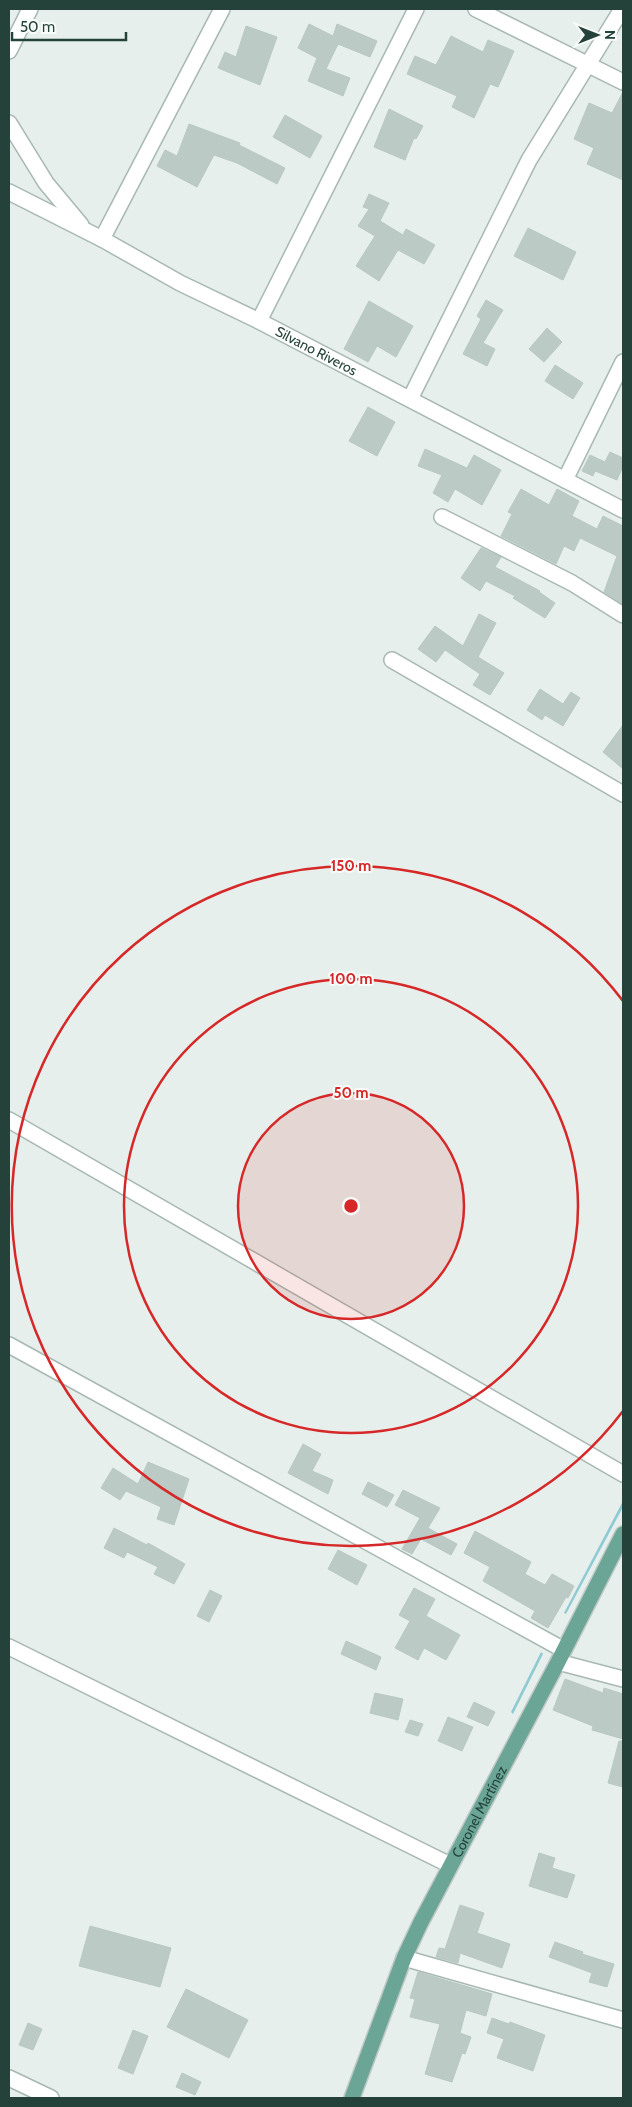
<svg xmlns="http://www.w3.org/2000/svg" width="632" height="2107" viewBox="0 0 632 2107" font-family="Cabin,sans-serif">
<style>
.water{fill:#8ec9d4}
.building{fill:#bbcac4;stroke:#b8c9c2}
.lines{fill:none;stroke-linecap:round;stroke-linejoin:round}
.minor-casing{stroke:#a8b8b2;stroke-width:18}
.major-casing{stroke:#c2cac8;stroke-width:18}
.minor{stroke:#fff;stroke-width:15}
.major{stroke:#6aa596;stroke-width:15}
.ring{fill:none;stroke:#d62828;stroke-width:2.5}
.labels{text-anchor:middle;stroke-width:4;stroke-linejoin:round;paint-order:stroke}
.street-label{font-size:14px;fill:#24423a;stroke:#f7fbf9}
.centre{fill:#d62828;stroke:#f7fbf9;stroke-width:2.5}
.ring-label{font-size:15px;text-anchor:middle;font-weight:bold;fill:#d62828;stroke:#f7fbf9;stroke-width:4;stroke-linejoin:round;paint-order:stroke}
</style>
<rect width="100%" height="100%" fill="#e6efeb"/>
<g class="water">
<path d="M623,1501V1507L566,1614L564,1613Z"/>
<path d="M541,1652L543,1654L513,1714L511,1712Z"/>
</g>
<g class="building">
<path d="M309,24L333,36L337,24L377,41L370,57L338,44L326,69L350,78L343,96L308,81L317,58L298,48Z"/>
<path d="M246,26L277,37L260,85L218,68L225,52L236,57Z"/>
<path d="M451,36L483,52L488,40L514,51L498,87L490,84L474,118L452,107L457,96L407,74L415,56L436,65Z"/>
<path d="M623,92V180L587,164L594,148L574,139L589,103L612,113Z"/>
<path d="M389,109L423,126L416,139L414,138L405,160L374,147Z"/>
<path d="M285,115L322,136L310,158L273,137Z"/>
<path d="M189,124L240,143L239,145L285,168L277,184L237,163L214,155L197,187L157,166L165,150L177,156Z"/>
<path d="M369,194L389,203L380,221L403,235L406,229L435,245L424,264L398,250L379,281L356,266L375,236L358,226L369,209L363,207Z"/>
<path d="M528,228L576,252L563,280L514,256Z"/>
<path d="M486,300L503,310L483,343L495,349L487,366L463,354L481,319L477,316Z"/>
<path d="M369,301L413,326L396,357L377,346L368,362L344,349Z"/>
<path d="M547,328L562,342L544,362L529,349Z"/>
<path d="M555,365L583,383L573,399L545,381Z"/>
<path d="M368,407L395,422L377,456L349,441Z"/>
<path d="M425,449L467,468L474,455L501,470L482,505L455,489L448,502L433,493L442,475L418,466Z"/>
<path d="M610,452L623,458V466L617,480L595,471L593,476L582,471L590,455L605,462Z"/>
<path d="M521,489L549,505L557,489L579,501L572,516L597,529L603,516L623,526V604L604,592L617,556L580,538L574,551L564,546L556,564L501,536L512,514L508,512Z"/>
<path d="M481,548L501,557L495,567L540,591L539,592L555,603L545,618L513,598L515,596L486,581L480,591L461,578Z"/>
<path d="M479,614L496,623L478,657L504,673L490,695L473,685L480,674L445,650L436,662L418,649L435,626L463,646Z"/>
<path d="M540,689L563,704L571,692L580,698L563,726L545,715L542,720L527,710Z"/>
<path d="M623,725V769L603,752Z"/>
<path d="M303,1444L321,1454L312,1471L333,1480L328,1494L288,1473Z"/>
<path d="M148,1462L189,1479L174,1525L157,1519L161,1507L126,1491L120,1500L101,1488L113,1468L138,1484Z"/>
<path d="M368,1482L394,1495L387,1507L362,1494Z"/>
<path d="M403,1490L440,1508L428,1528L457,1544L451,1555L421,1539L412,1554L402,1549L420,1518L395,1505Z"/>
<path d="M114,1528L147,1545L148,1543L185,1564L174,1584L154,1574L158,1567L127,1552L124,1558L104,1548Z"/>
<path d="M475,1531L531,1562L525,1574L545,1585L552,1574L574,1586L568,1598L566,1597L548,1628L531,1618L535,1611L483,1581L490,1567L464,1553Z"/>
<path d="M338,1550L367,1565L357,1585L328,1569Z"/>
<path d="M414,1588L435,1599L426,1616L460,1635L446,1660L424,1648L418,1660L395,1648L410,1621L399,1615Z"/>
<path d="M210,1590L222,1596L209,1622L197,1616Z"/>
<path d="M346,1641L381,1657L376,1670L341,1654Z"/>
<path d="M565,1679L603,1693L604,1688L623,1694V1739L592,1730L593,1726L553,1710Z"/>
<path d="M375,1693L403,1699L398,1720L370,1713Z"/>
<path d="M474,1702L495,1712L488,1726L467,1717Z"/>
<path d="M448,1717L473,1727L462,1751L438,1741Z"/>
<path d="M410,1720L423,1724L418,1736L405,1732Z"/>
<path d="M619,1741H623V1787L608,1783Z"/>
<path d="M539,1853L555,1858L552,1868L575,1875L567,1898L529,1886Z"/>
<path d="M460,1905L484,1913L477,1933L510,1944L502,1968L460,1953L458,1963L436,1957L439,1948L445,1949Z"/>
<path d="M90,1926L171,1948L160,1987L79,1966Z"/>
<path d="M555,1942L583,1952L582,1954L614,1964L607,1987L589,1982L592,1973L549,1957Z"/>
<path d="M418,1972L492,1994L486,2016L466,2010L460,2033L471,2037L465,2054L462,2053L452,2082L425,2074L440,2024L410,2017L415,1999L410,1998Z"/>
<path d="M186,1989L248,2020L229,2058L167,2027Z"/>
<path d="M492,2018L509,2024L510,2022L545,2035L533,2071L497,2058L504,2039L487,2033Z"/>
<path d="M28,2023L42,2029L33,2050L19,2045Z"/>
<path d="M133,2030L148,2036L133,2074L118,2068Z"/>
<path d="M182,2073L201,2082L195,2095L176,2087Z"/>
</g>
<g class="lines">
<g class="minor-casing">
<g id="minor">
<path d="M476,9L623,82"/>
<path d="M9,51L30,9"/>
<path d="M9,123L46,183L81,225"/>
<path id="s1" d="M9,192L102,239L180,283L259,321L623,510"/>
<path d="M102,239L222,9"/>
<path d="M259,321L416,9"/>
<path d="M410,399L529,160L622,9"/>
<path d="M565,480L623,362"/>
<path d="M442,517L572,583L623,615"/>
<path d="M392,660L623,794"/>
<path d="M9,1120L623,1474"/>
<path d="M9,1345L564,1650"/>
<path d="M9,1647L450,1865"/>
<path d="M558,1662L623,1679"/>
<path d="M404,1958L623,2020"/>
<path d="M9,2078L51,2098"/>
</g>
</g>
<g class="major-casing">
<g id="major">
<path id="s2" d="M352,2098L404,1958L421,1922L558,1662L623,1534"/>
</g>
</g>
<use href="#minor" class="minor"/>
<use href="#major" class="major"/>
</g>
<circle cx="351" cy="1206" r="113" fill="#d62828" fill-opacity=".12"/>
<g class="ring">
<circle cx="351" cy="1206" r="113"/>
<circle cx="351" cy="1206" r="227"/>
<path d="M623 1411A340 340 0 1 1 623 1001"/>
</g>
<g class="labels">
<g class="street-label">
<text dy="5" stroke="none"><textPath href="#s1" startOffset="346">Silvano Riveros</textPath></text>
<text dy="5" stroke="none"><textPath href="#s2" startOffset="314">Coronel Martínez</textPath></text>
</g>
</g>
<circle cx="351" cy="1206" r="8" class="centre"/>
<g class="ring-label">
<text x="351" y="871">150 m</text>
<text x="351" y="984">100 m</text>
<text x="351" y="1098">50 m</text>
</g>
<rect width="632" height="2107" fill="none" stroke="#24423a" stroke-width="20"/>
<g transform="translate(597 35) rotate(90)" stroke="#f7fbf9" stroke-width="4" paint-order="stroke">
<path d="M0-4L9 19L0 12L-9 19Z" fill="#24423a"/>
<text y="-8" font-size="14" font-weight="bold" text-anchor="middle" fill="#24423a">N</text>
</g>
<path d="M12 32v8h114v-8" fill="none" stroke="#24423a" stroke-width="2.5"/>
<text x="20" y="32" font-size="15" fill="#24423a" stroke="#f7fbf9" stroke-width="4" paint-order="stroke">50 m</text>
</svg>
